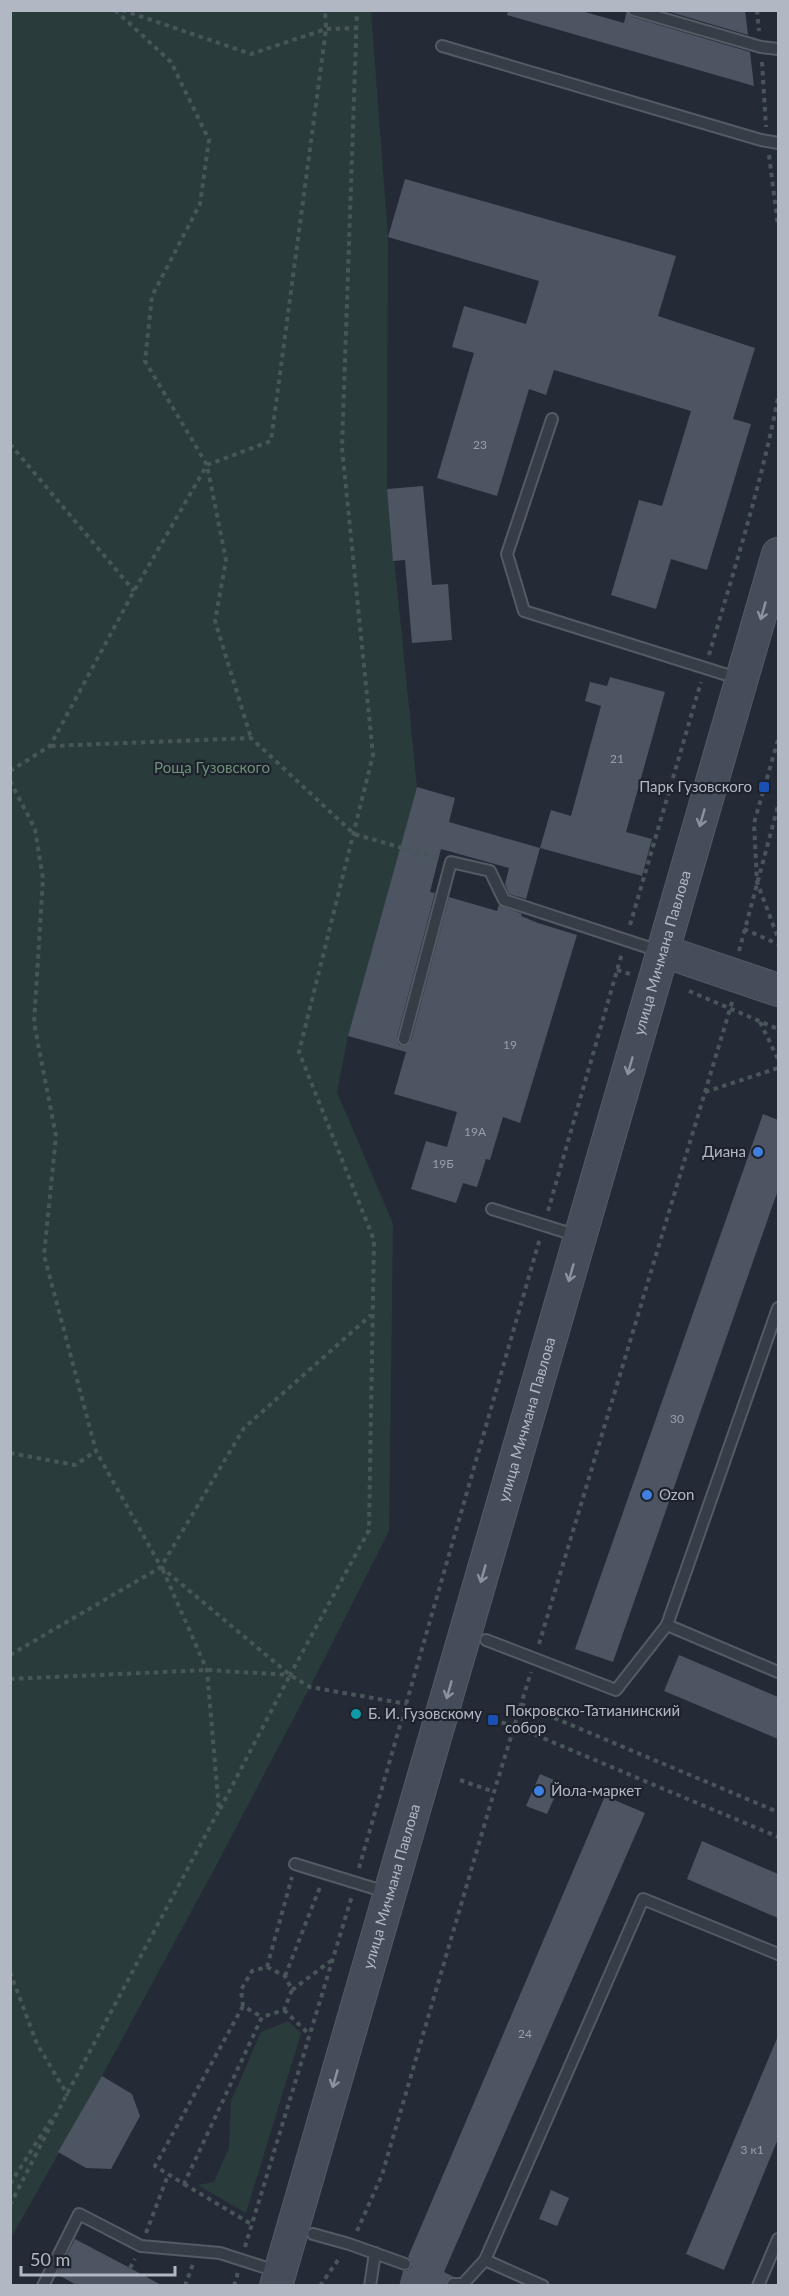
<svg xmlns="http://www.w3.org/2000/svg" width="789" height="2296" viewBox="0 0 789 2296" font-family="Lato,sans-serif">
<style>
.green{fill:#2a3b3c}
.building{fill:#4d5562}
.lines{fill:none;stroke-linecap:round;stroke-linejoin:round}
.lane-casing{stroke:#555b65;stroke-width:14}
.secondary-casing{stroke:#555b65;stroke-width:34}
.path{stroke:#485659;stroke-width:4;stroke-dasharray:4.5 4.5;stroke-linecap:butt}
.lane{stroke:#373d47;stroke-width:10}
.secondary{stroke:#464d5a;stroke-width:32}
.oneway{stroke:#8c939e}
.transit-dot{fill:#1a4fb4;stroke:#1d222c;stroke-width:2}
.shop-dot{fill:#3f7fe0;stroke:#1d222c;stroke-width:2}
.culture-dot{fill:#0f9aa8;stroke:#1d222c;stroke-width:2}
.labels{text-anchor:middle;stroke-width:4.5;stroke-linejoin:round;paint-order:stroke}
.number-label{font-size:12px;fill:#999fab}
.park-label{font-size:15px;fill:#6d9177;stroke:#1d222c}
.poi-label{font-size:15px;fill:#b2b8c3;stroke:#1d222c;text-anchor:start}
.street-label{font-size:15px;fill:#b2b8c3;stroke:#1d222c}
</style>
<rect width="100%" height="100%" fill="#242b37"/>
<g class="green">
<path d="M11,11H371L388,237L387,489L417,787L348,1036L337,1092L393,1224L389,1531L310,1687L218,1862L102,2076L11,2238Z"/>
<path d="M288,2021L301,2033L246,2213L198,2185L214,2182L229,2148L231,2101L261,2032Z"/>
</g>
<g class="building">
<path d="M508,10H578L624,23L627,10L632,17L750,52L754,86L507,15Z"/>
<path d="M663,10H745L748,35Z"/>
<path d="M405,179L676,256L658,316L755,348L733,419L751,424L707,570L671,559L656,609L611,595L639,500L662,506L691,411L554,370L546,395L529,389L497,496L437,478L474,353L452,347L464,306L526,324L539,281L388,237Z"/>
<path d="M423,486L432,585L448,584L452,640L412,643L405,560L393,561L387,489Z"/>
<path d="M610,677L665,692L626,832L652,839L642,876L540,848L551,810L571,816L601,706L585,701L590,682L607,686Z"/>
<path d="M417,787L455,798L449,822L540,848L526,899L509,894L505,884L509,868L441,849L430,892L435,893L397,1037L399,1045L406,1046L411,1041L449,897L497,911L499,905L522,914L521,916L538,923L577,935L520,1123L503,1117L490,1160L486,1159L477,1187L463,1183L456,1203L411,1189L426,1141L447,1147L457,1112L394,1094L406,1052L348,1036Z"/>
<path d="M763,1114L778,1120V1190L613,1662L575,1649Z"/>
<path d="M679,1655L778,1697V1739L664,1691Z"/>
<path d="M540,1774L561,1783L547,1814L526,1806Z"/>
<path d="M605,1796L645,1813L444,2272L454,2277L447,2280L446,2286H399L403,2271H407L412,2267V2262L408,2257Z"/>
<path d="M702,1841L778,1874V1918L687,1879Z"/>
<path d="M778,2036V2139L724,2270L686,2254Z"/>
<path d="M102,2076L132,2094L140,2116L111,2169L86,2168L58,2152Z"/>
<path d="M551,2190L569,2198L557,2226L539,2219Z"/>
<path d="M75,2239L130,2268L163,2286H78L57,2274Z"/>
</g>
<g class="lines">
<g class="lane-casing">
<g id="lane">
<path d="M634,10L761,47L778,49"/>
<path d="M442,46L761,140L778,143"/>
<path d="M552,419L507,554L524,611L740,679"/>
<path d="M404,1039L451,862L490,871L504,900L659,951"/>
<path d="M492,1209L578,1236"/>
<path d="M667,1625L778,1672"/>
<path d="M486,1640L616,1690L667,1625L778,1308"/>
<path d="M295,1864L386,1892"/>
<path d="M313,2234L349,2244L405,2264"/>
<path d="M485,2260L643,1899L778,1954"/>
<path d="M453,2284H463L485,2260L543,2286"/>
<path d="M43,2286L79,2214L141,2246L220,2253L279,2272"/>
<path d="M370,2286L375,2253"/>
<path d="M758,2286L778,2239"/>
</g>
</g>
<g class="secondary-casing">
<g id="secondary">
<path d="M663,951L778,990"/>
<path id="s1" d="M276,2286L778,554"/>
</g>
</g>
<g class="path">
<path d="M115,10L171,62L209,140L200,204L152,296L145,361L207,465L226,560L215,621L251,738"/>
<path d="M122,10L251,54L326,29L358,28"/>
<path d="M757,10L759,31"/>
<path d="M762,62L766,127"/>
<path d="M769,155L778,226"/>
<path d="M10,444L134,591"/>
<path d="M709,655C734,570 761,485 778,398"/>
<path d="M778,740L754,823L757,882L778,938"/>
<path d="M51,746L251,738L354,834L437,858"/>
<path d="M10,771L50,746L134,591L207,465L271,441L326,29L325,10"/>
<path d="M10,781L35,829L43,879L34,1023L56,1136L44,1255L96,1451L161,1567L290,1675L310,1687L407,1704"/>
<path d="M630,925L701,682"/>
<path d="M744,929L778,944"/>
<path d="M739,951L778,806"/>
<path d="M617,970L630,974"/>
<path d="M689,991L778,1029"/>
<path d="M760,1022L778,1059"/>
<path d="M705,1092L778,1068"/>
<path d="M548,1211L622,953"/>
<path d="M10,1453L75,1465L96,1451"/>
<path d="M539,1644L733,999"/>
<path d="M10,1655L161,1567L244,1428L371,1315"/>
<path d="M10,1679L207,1670L290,1675L369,1530L374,1240L299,1052L373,755L342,448L357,10"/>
<path d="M521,1704L778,1812"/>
<path d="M493,1720L514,1726L778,1837"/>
<path d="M460,1780L494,1792"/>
<path d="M220,1809L290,1675"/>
<path d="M359,1868L540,1238"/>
<path d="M267,1967L292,1877"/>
<path d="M10,1972L37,2044L67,2094L66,2096"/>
<path d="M285,1976L320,1887"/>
<path d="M292,1990L332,1960"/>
<path d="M243,2006L155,2166L184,2184L262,2017L284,2010L292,1990L285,1976L267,1967L252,1971L241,1990L243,2006L262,2017"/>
<path d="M284,2010L310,2035"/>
<path d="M10,2184L54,2115"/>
<path d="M184,2184L251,2224"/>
<path d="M10,2205L67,2094L219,1810L207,1670L162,1568"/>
<path d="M357,2231L382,2175L494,1792L531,1672"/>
<path d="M146,2233L168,2175"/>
<path d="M245,2247L352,1896"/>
<path d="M130,2268L135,2259"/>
<path d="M185,2286L193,2264"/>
<path d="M234,2286L238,2272"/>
<path d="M320,2286L340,2257"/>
</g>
<use href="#lane" class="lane"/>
<use href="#secondary" class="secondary"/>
</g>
<defs><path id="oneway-shaft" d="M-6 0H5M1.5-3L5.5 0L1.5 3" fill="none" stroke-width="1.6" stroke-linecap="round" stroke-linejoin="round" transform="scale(1.5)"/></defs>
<g class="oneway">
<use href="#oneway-shaft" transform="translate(763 611) rotate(106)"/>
<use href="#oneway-shaft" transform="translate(702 818) rotate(106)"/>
<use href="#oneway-shaft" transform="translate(630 1066) rotate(106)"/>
<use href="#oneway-shaft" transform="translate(571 1273) rotate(106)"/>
<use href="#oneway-shaft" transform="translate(483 1574) rotate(106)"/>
<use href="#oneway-shaft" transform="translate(449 1690) rotate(106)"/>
<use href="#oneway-shaft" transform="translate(335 2079) rotate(106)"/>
</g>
<g class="transit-dot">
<rect x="758" y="781" width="12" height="12" rx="3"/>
<rect x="487" y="1714" width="12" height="12" rx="3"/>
</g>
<g class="shop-dot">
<circle cx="758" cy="1152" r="6"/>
<circle cx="647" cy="1495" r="6"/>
<circle cx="539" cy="1791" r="6"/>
</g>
<circle class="culture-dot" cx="356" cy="1714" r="6"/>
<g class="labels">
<g class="number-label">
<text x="480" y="449">23</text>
<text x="617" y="763">21</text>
<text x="510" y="1049">19</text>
<text x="475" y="1136">19А</text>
<text x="443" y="1168">19Б</text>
<text x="677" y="1423">30</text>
<text x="525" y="2038">24</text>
<text x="752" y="2154">3 к1</text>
</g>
<g class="park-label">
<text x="212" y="773">Роща Гузовского</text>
</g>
<g class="poi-label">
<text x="752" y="792" text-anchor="end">Парк Гузовского</text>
<text x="746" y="1157" text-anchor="end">Диана</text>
<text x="659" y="1500">Ozon</text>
<text x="505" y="1716">Покровско-Татианинский<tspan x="505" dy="17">собор</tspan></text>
<text x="368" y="1719">Б. И. Гузовскому</text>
<text x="551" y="1796">Йола-маркет</text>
</g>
<g class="street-label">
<text dy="5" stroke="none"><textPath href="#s1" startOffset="1388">улица Мичмана Павлова</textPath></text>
<text dy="5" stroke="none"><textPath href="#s1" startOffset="902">улица Мичмана Павлова</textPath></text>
<text dy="5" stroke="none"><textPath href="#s1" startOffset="416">улица Мичмана Павлова</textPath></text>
</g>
</g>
<rect width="789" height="2296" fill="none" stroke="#b2b8c3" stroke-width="24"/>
<path d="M21 2266v9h154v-9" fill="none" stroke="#b2b8c3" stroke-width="3"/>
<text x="30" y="2266" font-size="18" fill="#b2b8c3" stroke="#1d222c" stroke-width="4.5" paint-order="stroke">50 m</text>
</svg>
